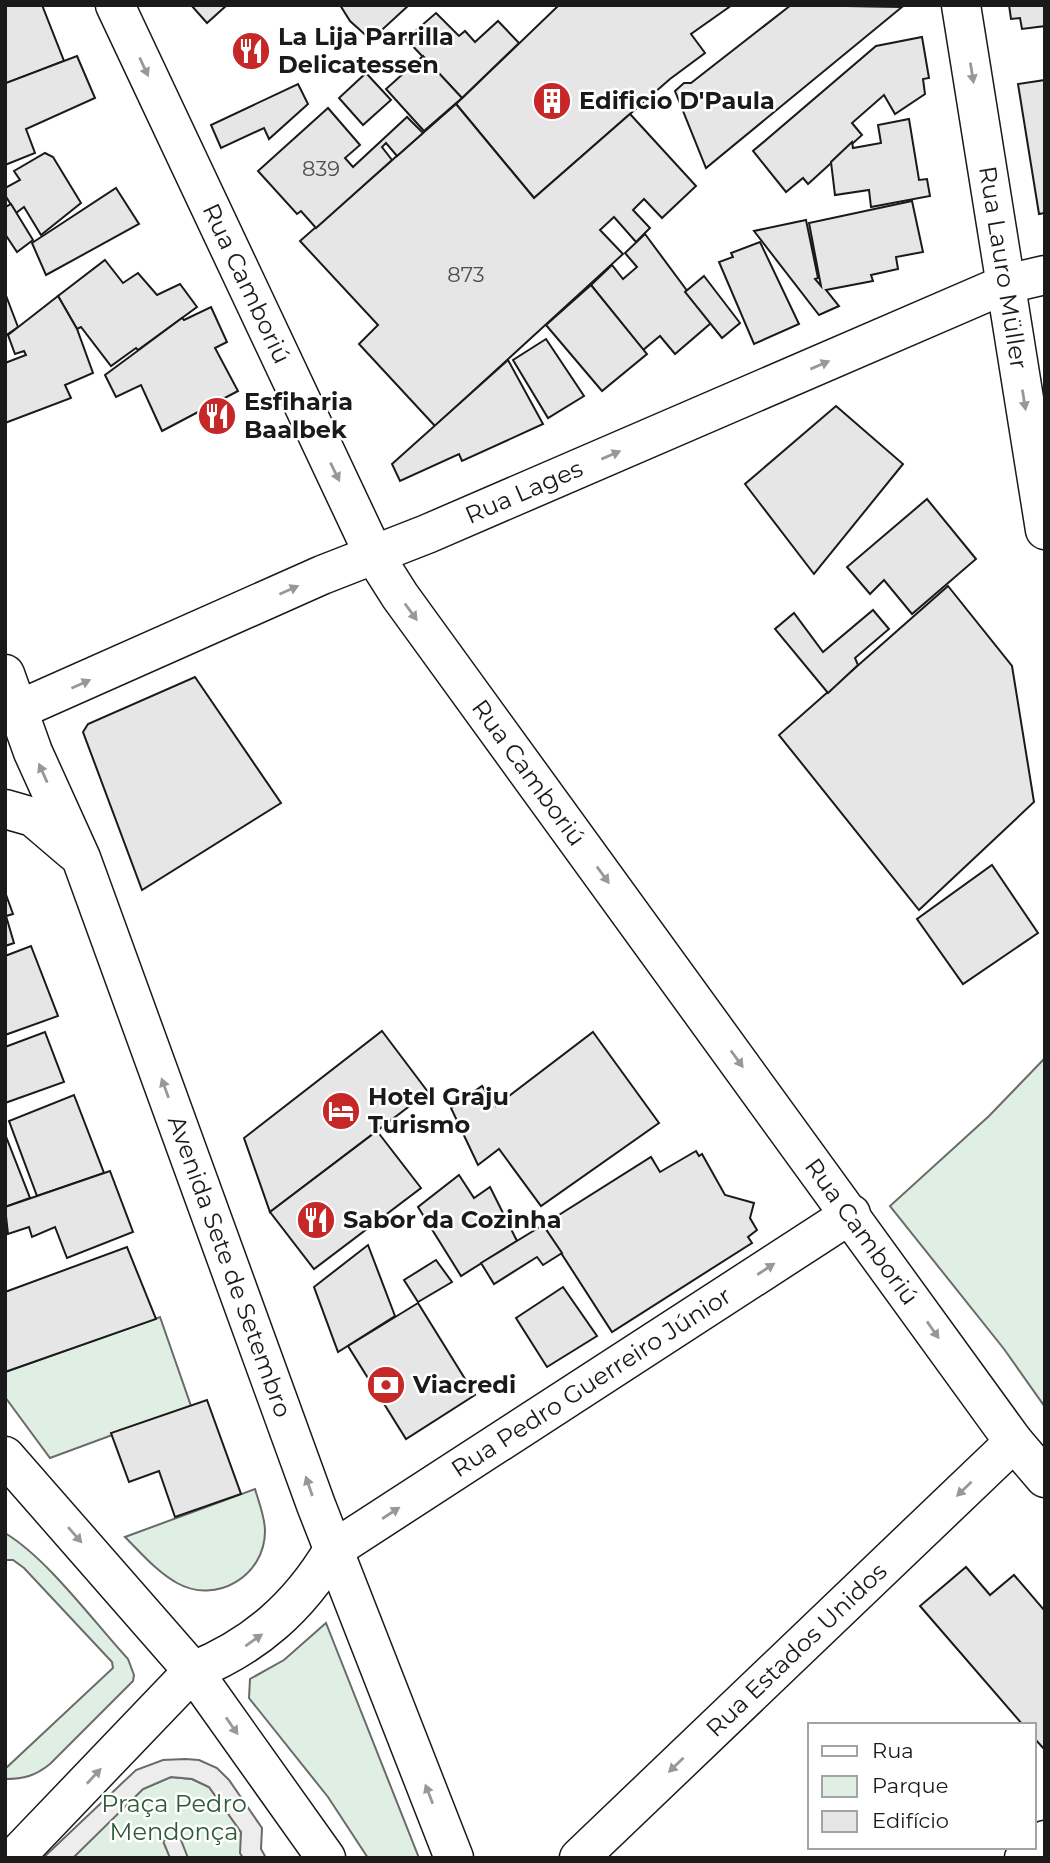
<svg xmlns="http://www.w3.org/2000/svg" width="1050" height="1863" viewBox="0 0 1050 1863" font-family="Montserrat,sans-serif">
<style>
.green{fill:#e0efe3;stroke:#6a6a6a;stroke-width:2}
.parking{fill:#ededed;stroke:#6a6a6a;stroke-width:2}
.building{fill:#e6e6e6;stroke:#1a1a1a;stroke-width:2}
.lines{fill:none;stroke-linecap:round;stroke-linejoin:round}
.minor-casing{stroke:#1a1a1a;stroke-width:41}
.major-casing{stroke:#1a1a1a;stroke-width:41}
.minor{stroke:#fff;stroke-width:38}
.major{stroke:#fff;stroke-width:38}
.oneway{fill:#989898}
.labels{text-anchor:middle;stroke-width:5;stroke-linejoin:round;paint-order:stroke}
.number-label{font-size:21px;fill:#4d4d4d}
.poi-label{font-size:24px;font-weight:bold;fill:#1a1a1a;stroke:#fff;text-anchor:start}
.street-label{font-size:24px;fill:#1a1a1a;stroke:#fff}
.park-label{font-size:24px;fill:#2b5a34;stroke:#fff}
</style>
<rect width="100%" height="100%" fill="#fff"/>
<g class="green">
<path d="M1045,1058V1407L1004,1349L890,1206L989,1116Z"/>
<path d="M160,1317L191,1406L50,1458L5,1397V1372Z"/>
<path d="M255,1489C259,1503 265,1517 265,1531C265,1576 216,1605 177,1583C157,1572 141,1553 125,1537Z"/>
<path d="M5,1533C48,1559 93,1621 128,1659L134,1675L133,1681L50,1764C35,1776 24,1779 5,1779V1769L113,1668L112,1662L24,1568L13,1560H5Z"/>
<path d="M326,1623L419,1858H368L328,1797L249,1698L250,1679L284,1660Z"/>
<path d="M171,1777L192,1779L209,1787L241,1832L243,1858H70L143,1789Z"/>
</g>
<g class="parking">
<path d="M185,1759L199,1760L217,1768L229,1780L262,1828L261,1849L266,1858H243L240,1853L241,1832L209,1787L192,1779L171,1777L143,1789L73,1858H43L136,1770L163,1760Z"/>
<path d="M179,1835L188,1858H170L163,1841Z"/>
</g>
<g class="building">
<path d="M5,5H42L64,61L5,84Z"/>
<path d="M191,5H227L207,23Z"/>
<path d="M340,5H409L371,40L350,21Z"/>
<path d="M559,5H732L691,34L705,53L670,79L534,198L456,104Z"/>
<path d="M791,5L902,7L706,168L675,91L684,83H691Z"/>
<path d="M1009,5H1045V26L1022,29L1020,18L1011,19Z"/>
<path d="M436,13L459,36L465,31L475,42L498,21L519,43L462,98L406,39Z"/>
<path d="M922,37L929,78L923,79L925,94L895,114L884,95L852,123L862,135L808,184L803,178L786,192L753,151L876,46Z"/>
<path d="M77,56L95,98L26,129L35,153L5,165L6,83Z"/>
<path d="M423,56L462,98L424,131L386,89Z"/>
<path d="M366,73L391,100L363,125L339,98Z"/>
<path d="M1045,80V213L1039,214L1018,84Z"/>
<path d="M298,84L308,104L269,139L264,128L221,148L211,125Z"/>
<path d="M456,104L534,198L630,114L696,186L662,218L644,199L633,210L650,228L636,242L614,217L600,230L623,254L435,426L359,344L378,325L300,241Z"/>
<path d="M328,108L360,145L345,158L353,167L407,117L423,133L397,156L386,143L382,147L392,160L316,228L301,211L297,214L258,171Z"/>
<path d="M909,119L919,180L927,179L930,196L871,207L869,190L835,195L831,162L852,142L853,148L881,143L878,125Z"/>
<path d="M45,153L53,157L81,203L41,235L24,207L16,213L5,195V188L20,180L14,171Z"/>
<path d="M116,188L139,224L46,275L32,243Z"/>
<path d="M912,201L923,252L896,257L898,269L871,275L873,281L826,290L839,306L819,315L754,231L806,220L818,278L815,279L821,286L809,223Z"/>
<path d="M11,204L33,240L17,252L5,234V207Z"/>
<path d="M645,234L711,323L675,354L660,336L643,350L591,285L612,265L623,279L637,267L625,253Z"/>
<path d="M760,242L799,324L754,344L719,262L733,257L731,253Z"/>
<path d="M105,260L123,283L138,273L157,295L180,284L197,307L138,350L136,348L111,366L81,327L77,329L58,296Z"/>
<path d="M704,276L740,323L722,338L685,292Z"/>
<path d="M591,285L647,354L602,391L546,325Z"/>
<path d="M5,293L18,327L5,336Z"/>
<path d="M58,296L77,329L93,373L65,385L71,398L5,423V363L26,355L24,351L15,354L8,335Z"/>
<path d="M211,307L227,342L215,348L238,391L162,431L141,385L116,397L105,375L182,318L184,320Z"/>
<path d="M546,339L584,396L548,418L513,360Z"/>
<path d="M508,360L543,424L462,461L459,454L400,481L392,464Z"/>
<path d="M836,406L903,464L814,574L745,484Z"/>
<path d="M927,499L976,559L912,614L884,580L870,594L847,567Z"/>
<path d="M948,586L1012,666L1034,802L919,910L779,735Z"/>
<path d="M873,610L889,629L855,658L858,665L828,693L775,629L794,613L823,652Z"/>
<path d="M195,677L281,803L142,890L83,732L88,724Z"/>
<path d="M992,865L1038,933L963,984L917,919Z"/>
<path d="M5,892L13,914L6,916L14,943L5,946Z"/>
<path d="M31,946L58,1016L5,1035V956Z"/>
<path d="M382,1031L428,1092L270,1212L244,1138Z"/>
<path d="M45,1032L64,1082L5,1103V1047Z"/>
<path d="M593,1032L659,1123L541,1206L499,1149L478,1165L451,1108L482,1086L496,1106Z"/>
<path d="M74,1095L104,1173L37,1196L9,1121Z"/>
<path d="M377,1131L421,1188L314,1269L270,1212Z"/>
<path d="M5,1134L30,1198L5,1207Z"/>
<path d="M696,1151L699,1156L702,1154L725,1195L754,1203L750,1218L757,1230L748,1237L752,1243L612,1332L543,1225L651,1157L660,1172Z"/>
<path d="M110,1171L133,1232L67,1258L55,1227L32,1237L29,1227L8,1234L5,1207Z"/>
<path d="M459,1175L474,1198L490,1187L517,1241L461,1276L418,1207Z"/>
<path d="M543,1225L562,1253L543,1265L537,1257L494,1284L481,1263Z"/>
<path d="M368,1245L395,1316L338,1352L314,1287Z"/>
<path d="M127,1247L156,1319L5,1372V1292Z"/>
<path d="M436,1260L452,1282L418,1302L404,1280Z"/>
<path d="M563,1287L597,1336L547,1367L516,1318Z"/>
<path d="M418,1303L475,1395L406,1439L348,1346Z"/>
<path d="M207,1400L241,1494L175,1517L159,1471L129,1482L111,1433Z"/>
<path d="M966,1567L990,1595L1014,1575L1045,1611V1750L1034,1738V1725H1023L920,1606Z"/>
</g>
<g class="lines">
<g class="minor-casing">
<g id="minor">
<path id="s1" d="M115,5L374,555L400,596L1014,1442L1045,1478"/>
<path id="s2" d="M18,710L322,575L427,534L1006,284L1045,275"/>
<path id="s3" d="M333,1550L851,1214"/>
<path d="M14,1858L193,1671"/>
<path id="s4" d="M579,1858L1014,1442"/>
<path d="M1024,1858L1045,1840"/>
</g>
</g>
<g class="major-casing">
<g id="major">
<path id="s5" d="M961,5L1045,530"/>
<path id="s6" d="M5,674L33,752L81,858L316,1505L454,1858"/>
<path d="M5,809L33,817L74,852"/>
<path d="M5,1456L193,1671L326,1858"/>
<path d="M193,1671C255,1646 299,1607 333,1550"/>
</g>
</g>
<use href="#minor" class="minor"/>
<use href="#major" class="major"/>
</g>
<defs><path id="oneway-solid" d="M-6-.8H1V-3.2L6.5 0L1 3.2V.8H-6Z" transform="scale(1.75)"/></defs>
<g class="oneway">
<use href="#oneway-solid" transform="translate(144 67) rotate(65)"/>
<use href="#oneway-solid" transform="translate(972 73) rotate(81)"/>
<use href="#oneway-solid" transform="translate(820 365) rotate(-23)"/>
<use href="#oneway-solid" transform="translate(1024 400) rotate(81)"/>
<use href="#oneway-solid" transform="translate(611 455) rotate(-23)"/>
<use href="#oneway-solid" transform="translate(335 472) rotate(64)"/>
<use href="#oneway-solid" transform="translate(289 590) rotate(-24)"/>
<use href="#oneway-solid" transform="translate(411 612) rotate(54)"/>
<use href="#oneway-solid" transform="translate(81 684) rotate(-24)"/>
<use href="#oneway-solid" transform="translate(43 773) rotate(-114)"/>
<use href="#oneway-solid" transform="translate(603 875) rotate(54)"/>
<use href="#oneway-solid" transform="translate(737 1059) rotate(54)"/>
<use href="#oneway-solid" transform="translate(165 1088) rotate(-110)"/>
<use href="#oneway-solid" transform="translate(766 1269) rotate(-33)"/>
<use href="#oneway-solid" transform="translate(933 1330) rotate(55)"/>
<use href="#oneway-solid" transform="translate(309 1486) rotate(-109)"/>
<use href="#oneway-solid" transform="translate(964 1489) rotate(136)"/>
<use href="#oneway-solid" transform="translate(391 1513) rotate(-33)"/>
<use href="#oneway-solid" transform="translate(75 1535) rotate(49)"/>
<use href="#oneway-solid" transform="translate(254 1640) rotate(-35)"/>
<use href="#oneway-solid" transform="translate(232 1726) rotate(55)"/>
<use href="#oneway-solid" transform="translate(676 1765) rotate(136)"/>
<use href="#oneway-solid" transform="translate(94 1776) rotate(-47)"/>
<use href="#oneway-solid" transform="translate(429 1794) rotate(-111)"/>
</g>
<defs>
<g id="restaurant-disc" transform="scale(2.0125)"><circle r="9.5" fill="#c62828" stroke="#fff"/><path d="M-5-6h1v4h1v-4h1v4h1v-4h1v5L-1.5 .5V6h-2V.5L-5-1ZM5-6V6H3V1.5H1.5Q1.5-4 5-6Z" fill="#fff"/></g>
<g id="building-disc" transform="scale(2.0125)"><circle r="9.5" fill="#c62828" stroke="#fff"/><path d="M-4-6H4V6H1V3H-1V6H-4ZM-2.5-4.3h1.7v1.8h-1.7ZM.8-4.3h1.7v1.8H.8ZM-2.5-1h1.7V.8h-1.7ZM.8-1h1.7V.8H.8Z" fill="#fff"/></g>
<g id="hotel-disc" transform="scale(2.0125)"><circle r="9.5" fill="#c62828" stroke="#fff"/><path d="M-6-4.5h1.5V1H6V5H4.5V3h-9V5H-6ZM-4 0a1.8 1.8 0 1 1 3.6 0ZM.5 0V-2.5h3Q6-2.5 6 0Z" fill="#fff"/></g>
<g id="bank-disc" transform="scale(2.0125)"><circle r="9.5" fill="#c62828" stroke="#fff"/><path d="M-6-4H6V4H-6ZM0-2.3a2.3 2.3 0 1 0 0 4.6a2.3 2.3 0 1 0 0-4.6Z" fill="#fff"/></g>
</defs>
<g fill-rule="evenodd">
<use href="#restaurant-disc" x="251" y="51"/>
<use href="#building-disc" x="552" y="101"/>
<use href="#restaurant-disc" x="217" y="416"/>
<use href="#hotel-disc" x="341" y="1111"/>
<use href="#restaurant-disc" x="316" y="1220"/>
<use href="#bank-disc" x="386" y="1385"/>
</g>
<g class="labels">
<g class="number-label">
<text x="321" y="176">839</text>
<text x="466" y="282">873</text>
</g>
<g class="poi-label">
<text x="278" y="45">La Lija Parrilla<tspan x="278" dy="28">Delicatessen</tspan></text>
<text x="579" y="109">Edificio D'Paula</text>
<text x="244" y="410">Esfiharia<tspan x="244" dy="28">Baalbek</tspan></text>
<text x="368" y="1105">Hotel Graju<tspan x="368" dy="28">Turismo</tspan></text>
<text x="343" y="1228">Sabor da Cozinha</text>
<text x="413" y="1393">Viacredi</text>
</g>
<g class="street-label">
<text dy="8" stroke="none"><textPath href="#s5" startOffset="266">Rua Lauro Müller</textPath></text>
<text dy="8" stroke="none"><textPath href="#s1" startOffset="308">Rua Camboriú</textPath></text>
<text dy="8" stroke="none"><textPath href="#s2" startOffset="551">Rua Lages</textPath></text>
<text dy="8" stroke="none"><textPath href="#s1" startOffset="875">Rua Camboriú</textPath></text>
<text dy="8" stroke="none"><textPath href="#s1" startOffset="1442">Rua Camboriú</textPath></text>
<text dy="8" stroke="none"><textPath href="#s6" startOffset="634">Avenida Sete de Setembro</textPath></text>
<text dy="8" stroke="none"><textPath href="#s3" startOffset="308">Rua Pedro Guerreiro Júnior</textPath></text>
<text dy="8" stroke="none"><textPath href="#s4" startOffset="301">Rua Estados Unidos</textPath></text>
</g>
<g class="park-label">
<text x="174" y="1812">Praça Pedro<tspan x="174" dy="28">Mendonça</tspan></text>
</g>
</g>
<rect width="1050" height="1863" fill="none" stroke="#1a1a1a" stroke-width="14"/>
<rect x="808" y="1723" width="228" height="126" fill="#ffffff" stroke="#a3a3a3" stroke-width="2"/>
<rect x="822" y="1746" width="35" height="10" fill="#ffffff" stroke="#a3a3a3" stroke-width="2"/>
<text x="872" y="1758" font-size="21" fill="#1a1a1a">Rua</text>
<rect x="822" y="1776" width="35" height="21" fill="#e0efe3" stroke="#a3a3a3" stroke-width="2"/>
<text x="872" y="1793" font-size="21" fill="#1a1a1a">Parque</text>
<rect x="822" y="1811" width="35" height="21" fill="#e6e6e6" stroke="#a3a3a3" stroke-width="2"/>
<text x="872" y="1828" font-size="21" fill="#1a1a1a">Edifício</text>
</svg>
